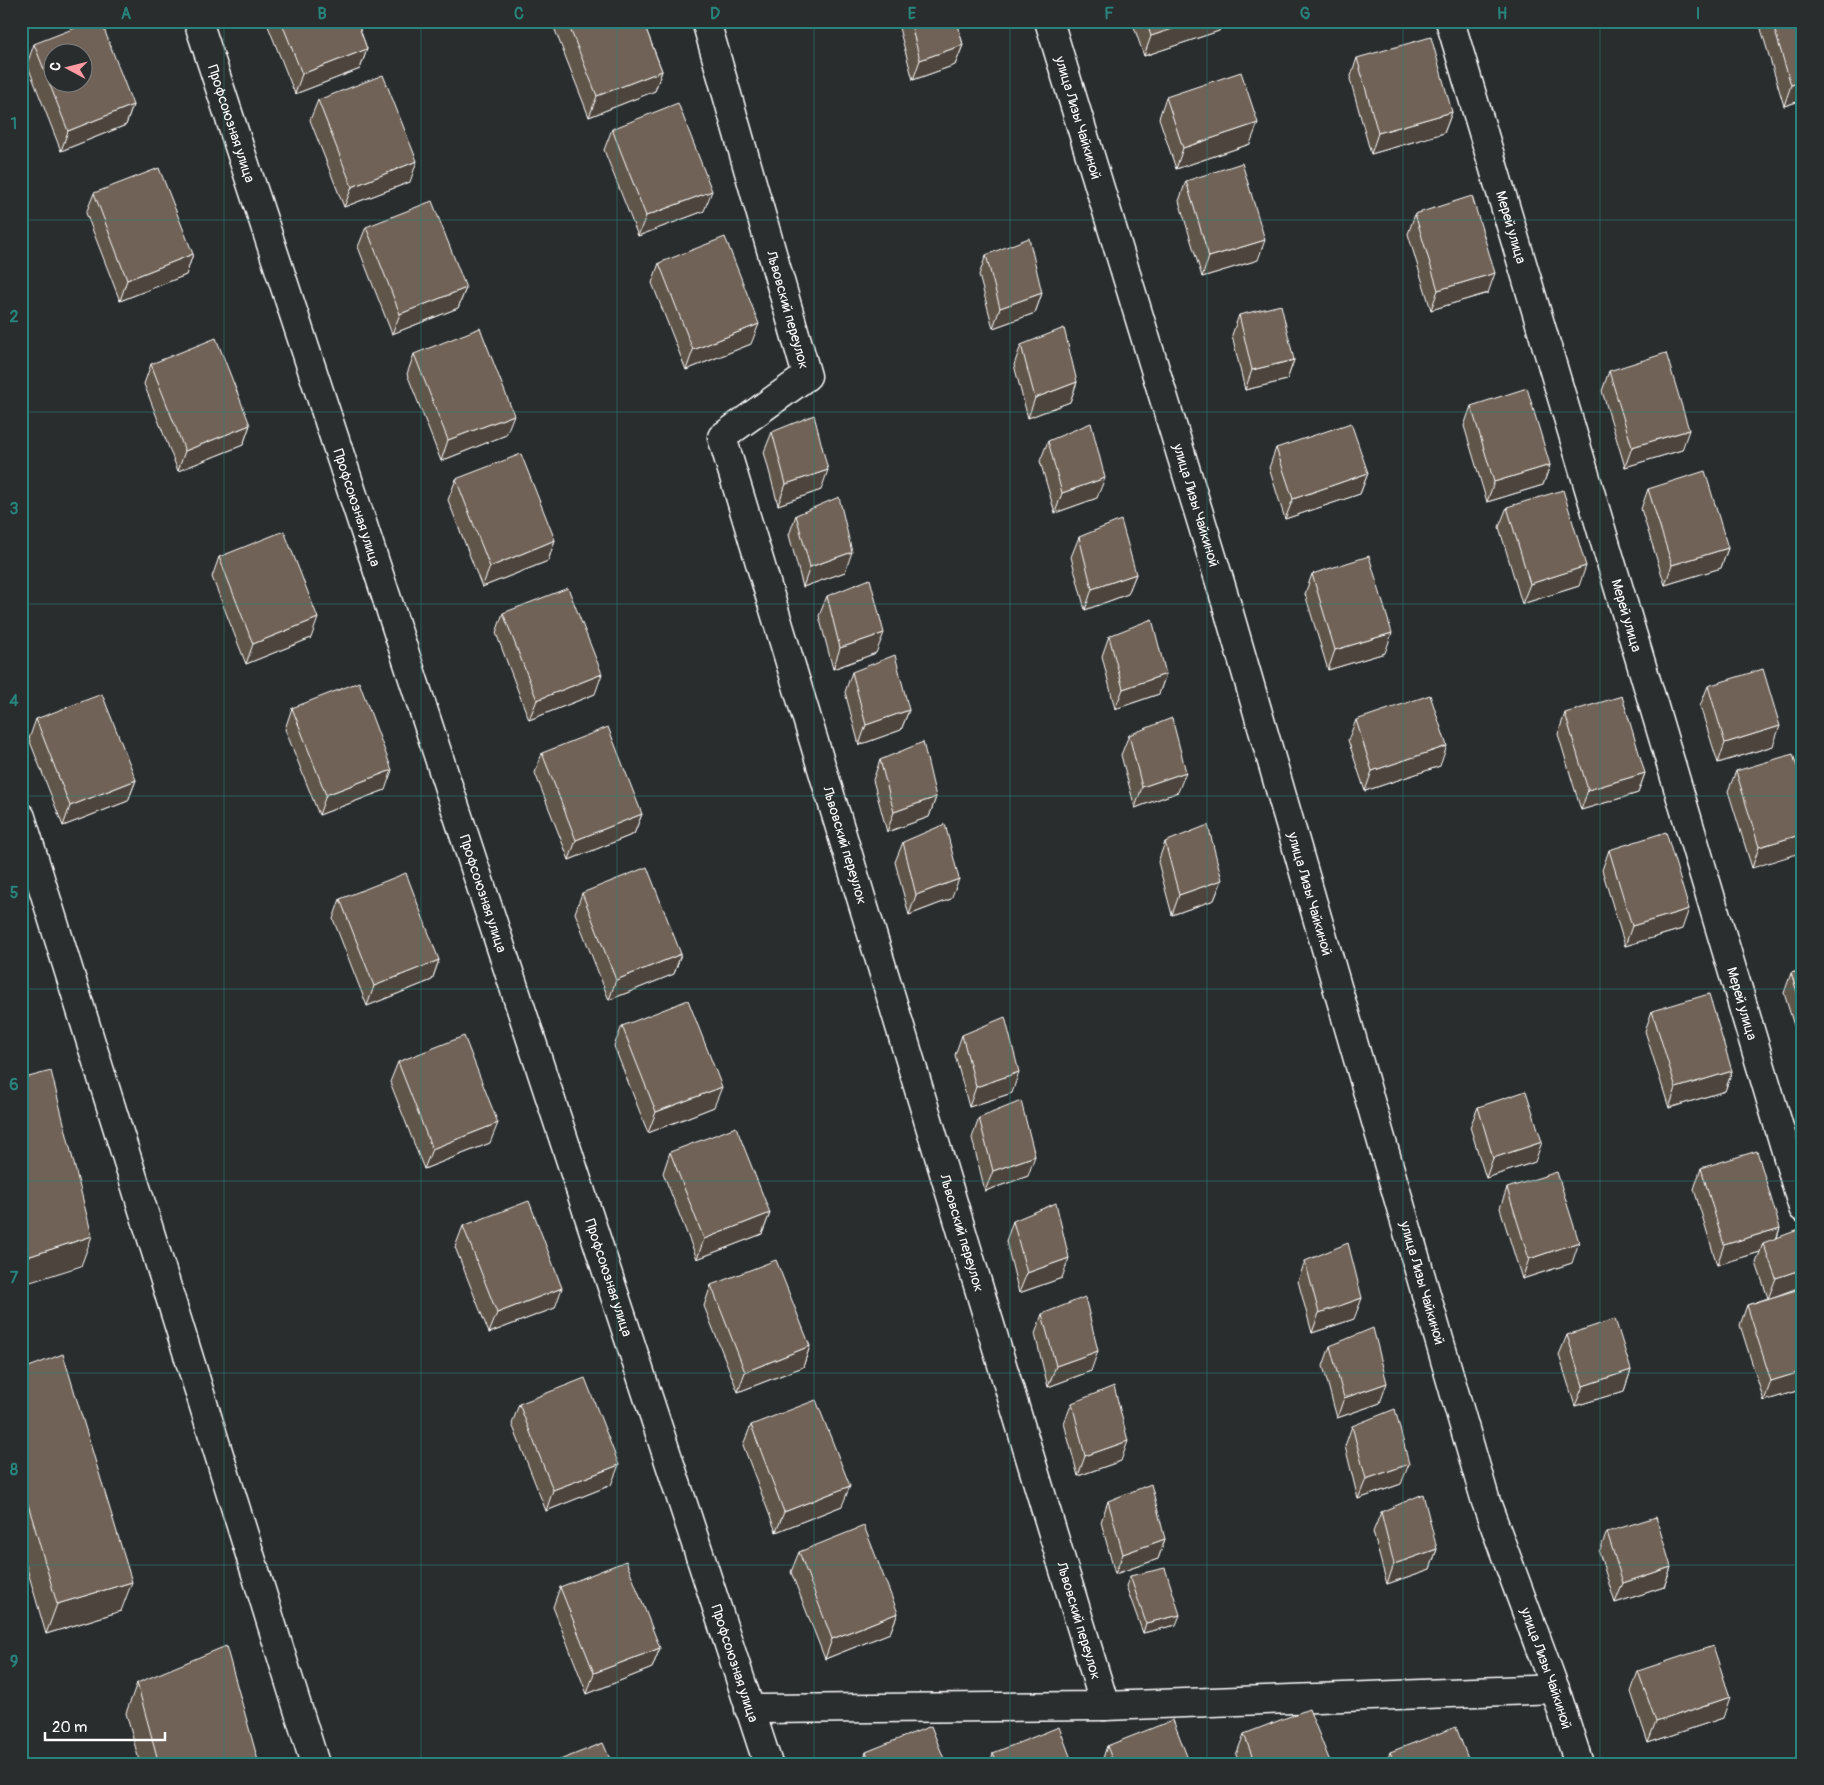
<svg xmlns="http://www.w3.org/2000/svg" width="1824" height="1785" viewBox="0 0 1824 1785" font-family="Pangolin,sans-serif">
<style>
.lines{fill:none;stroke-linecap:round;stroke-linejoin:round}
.minor-casing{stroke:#fff;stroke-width:31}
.minor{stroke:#2a2d2e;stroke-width:28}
.wall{fill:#60544a;stroke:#fff}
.shaded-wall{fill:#4e453c;stroke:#fff}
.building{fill:#706256;stroke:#fff;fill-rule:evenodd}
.grid{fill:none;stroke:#27847c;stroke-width:1;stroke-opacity:0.55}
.labels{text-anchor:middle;stroke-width:4.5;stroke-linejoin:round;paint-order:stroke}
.street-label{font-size:14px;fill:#fff;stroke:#2a2d2e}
.neatline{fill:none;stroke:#27847c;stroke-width:2}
.grid-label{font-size:16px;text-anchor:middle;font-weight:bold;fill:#27847c}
</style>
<rect width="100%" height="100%" fill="#2a2d2e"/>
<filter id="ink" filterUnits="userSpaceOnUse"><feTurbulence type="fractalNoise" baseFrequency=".02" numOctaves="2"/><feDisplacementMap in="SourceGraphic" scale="10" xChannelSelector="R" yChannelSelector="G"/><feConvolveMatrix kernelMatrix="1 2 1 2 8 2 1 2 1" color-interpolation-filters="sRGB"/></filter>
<g filter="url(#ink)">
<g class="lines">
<g class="minor-casing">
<g id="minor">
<path id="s1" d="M198,21L768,1764"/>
<path id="s2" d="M706,21L807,376L722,437L1105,1706"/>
<path id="s3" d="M1049,21L1225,599L1486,1502L1555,1689L1579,1764"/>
<path id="s4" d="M1450,21L1803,1208"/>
<path d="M21,817L315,1764"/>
<path d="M749,1709L1105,1706L1555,1689"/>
</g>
</g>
<use href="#minor" class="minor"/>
</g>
<g class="wall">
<path d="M266,21H357L367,49L360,69L295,94Z"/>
<path d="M559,21H643L662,71L655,91L589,117L555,30Z"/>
<path d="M901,21H957L963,45L955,65L913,80L899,28Z"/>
<path d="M1132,21H1223L1219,31L1144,56Z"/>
<path d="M1763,21H1803V100L1784,106L1761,29Z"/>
<path d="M34,44L133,105L126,125L61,151L27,64Z"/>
<path d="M1357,58L1452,112L1444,133L1371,154L1350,79Z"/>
<path d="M1166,97L1250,144L1176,169L1159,118Z"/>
<path d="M318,100L410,182L344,207L310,120Z"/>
<path d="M612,129L704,211L638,236L604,150Z"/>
<path d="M1186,181L1258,260L1202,277L1179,201Z"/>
<path d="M94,193L193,254L186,275L120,301L86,213Z"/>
<path d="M1415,214L1488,293L1431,310L1408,234Z"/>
<path d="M366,227L466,288L458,308L392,334L358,247Z"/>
<path d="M986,255L1042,293L1035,313L993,328L979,275Z"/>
<path d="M659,263L751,344L686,370L652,283Z"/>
<path d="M1239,315L1294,360L1287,380L1245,390L1232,335Z"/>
<path d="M1021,345L1077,382L1070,402L1028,418L1014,365Z"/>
<path d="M414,354L506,435L441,461L407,374Z"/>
<path d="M151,364L250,425L243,445L178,471L144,384Z"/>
<path d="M1609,371L1682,450L1625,467L1602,391Z"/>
<path d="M1471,406L1550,465L1543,485L1487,502L1464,426Z"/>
<path d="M772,432L821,490L778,505L764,452Z"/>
<path d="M1048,441L1097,498L1055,513L1040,461Z"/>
<path d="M1276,448L1368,473L1360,494L1285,519L1269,468Z"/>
<path d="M456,479L555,540L548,561L482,587L448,500Z"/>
<path d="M1648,489L1728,548L1721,568L1665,585L1641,509Z"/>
<path d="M1507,507L1579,586L1522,604L1499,527Z"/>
<path d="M796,515L845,572L803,587L789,535Z"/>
<path d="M1079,537L1136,574L1128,594L1085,610L1071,557Z"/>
<path d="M219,557L311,638L246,664L212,577Z"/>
<path d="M1312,574L1385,653L1328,670L1305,594Z"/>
<path d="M827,596L876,653L833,669L819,616Z"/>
<path d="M503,613L595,694L529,720L496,633Z"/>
<path d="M1109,636L1166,674L1159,694L1115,709L1102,656Z"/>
<path d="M852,672L909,710L901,730L859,745L845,692Z"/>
<path d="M1708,686L1773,746L1718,763L1700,706Z"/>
<path d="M292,708L385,790L319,815L285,729Z"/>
<path d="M1565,713L1645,773L1638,793L1581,810L1558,734Z"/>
<path d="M36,719L136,780L128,801L63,826L29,739Z"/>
<path d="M1356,720L1440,766L1365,791L1348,740Z"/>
<path d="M1129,735L1178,792L1135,808L1121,755Z"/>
<path d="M542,753L642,814L634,834L569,860L535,773Z"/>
<path d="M880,760L936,797L929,817L887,832L873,780Z"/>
<path d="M1736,771L1803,787L1752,868L1728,791Z"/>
<path d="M903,842L951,899L909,915L895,862Z"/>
<path d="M1165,842L1222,880L1214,900L1172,915L1158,862Z"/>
<path d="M1609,850L1682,929L1625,946L1602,870Z"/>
<path d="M582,893L681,954L674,974L609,1000L575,913Z"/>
<path d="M340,899L439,960L432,980L367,1006L333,919Z"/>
<path d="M1803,970V1055L1784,993L1791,973Z"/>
<path d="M1652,1011L1732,1071L1725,1091L1669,1108L1645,1031Z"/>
<path d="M622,1026L714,1107L648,1133L614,1046Z"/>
<path d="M962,1035L1012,1093L969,1107L955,1055Z"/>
<path d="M398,1062L490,1143L424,1169L390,1082Z"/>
<path d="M1478,1107L1535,1162L1486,1178L1470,1127Z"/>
<path d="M979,1118L1028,1176L985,1191L972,1138Z"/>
<path d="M670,1152L770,1213L762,1234L697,1259L663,1173Z"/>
<path d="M1701,1168L1780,1228L1777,1238L1803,1245V1286L1772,1297L1803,1389L1764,1401L1740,1325L1747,1305L1768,1298L1756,1263L1760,1252L1717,1265L1694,1189Z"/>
<path d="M1507,1188L1572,1263L1522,1279L1500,1208Z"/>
<path d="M1013,1221L1062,1278L1019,1293L1006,1241Z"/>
<path d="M463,1226L555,1308L489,1333L455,1247Z"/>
<path d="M1305,1261L1354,1319L1312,1333L1298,1281Z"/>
<path d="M711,1285L810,1346L803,1367L738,1392L704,1306Z"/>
<path d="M1042,1314L1091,1371L1048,1387L1035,1334Z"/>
<path d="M1567,1335L1631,1370L1624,1391L1575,1406L1559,1355Z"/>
<path d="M1330,1346L1380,1403L1337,1418L1323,1366Z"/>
<path d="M21,1370L121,1611L46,1634L21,1548Z"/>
<path d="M1072,1403L1121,1461L1078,1476L1064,1423Z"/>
<path d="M519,1404L611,1485L546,1511L512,1424Z"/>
<path d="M751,1425L842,1506L776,1532L743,1445Z"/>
<path d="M1352,1426L1401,1484L1358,1499L1345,1446Z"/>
<path d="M1108,1501L1165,1539L1158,1559L1115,1574L1101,1522Z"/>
<path d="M1381,1512L1437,1549L1430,1569L1387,1584L1373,1532Z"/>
<path d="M1607,1532L1671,1567L1664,1587L1615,1603L1599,1552Z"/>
<path d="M799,1552L898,1613L890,1633L825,1659L791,1572Z"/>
<path d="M1130,1576L1176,1625L1143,1633L1126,1586Z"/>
<path d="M560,1587L660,1648L652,1668L587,1694L553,1607Z"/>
<path d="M1638,1671L1723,1718L1648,1743L1631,1692Z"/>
<path d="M137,1683L259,1764H140L126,1713Z"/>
<path d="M1244,1734L1331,1764H1240L1236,1755Z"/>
<path d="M1107,1746L1190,1764H1101Z"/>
<path d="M866,1752L946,1764H862Z"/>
<path d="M1390,1752L1470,1764H1386Z"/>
<path d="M993,1753L1073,1764H990Z"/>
</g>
<g class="shaded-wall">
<path d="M1196,21H1223L1219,31L1144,56L1151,36Z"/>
<path d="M963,45L955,65L913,80L920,60Z"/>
<path d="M367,49L360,69L295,94L302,74Z"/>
<path d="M662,71L655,91L589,117L597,96Z"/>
<path d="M1803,82V100L1784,106L1791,85Z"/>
<path d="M133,105L126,125L61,151L68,131Z"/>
<path d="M1452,112L1444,133L1371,154L1378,133Z"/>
<path d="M1258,123L1250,144L1176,169L1183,148Z"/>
<path d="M417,161L410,182L344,207L352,187Z"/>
<path d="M712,191L704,211L638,236L646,216Z"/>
<path d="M1265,240L1258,260L1202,277L1209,257Z"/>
<path d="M193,254L186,275L120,301L127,280Z"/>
<path d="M1495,273L1488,293L1431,310L1438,290Z"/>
<path d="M466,288L458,308L392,334L400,314Z"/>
<path d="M1042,293L1035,313L993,328L1000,308Z"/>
<path d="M759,324L751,344L686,370L693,350Z"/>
<path d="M1294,360L1287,380L1245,390L1252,370Z"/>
<path d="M1077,382L1070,402L1028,418L1035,398Z"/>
<path d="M514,415L506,435L441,461L448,440Z"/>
<path d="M250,425L243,445L178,471L185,451Z"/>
<path d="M1689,430L1682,450L1625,467L1632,447Z"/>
<path d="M1550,465L1543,485L1487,502L1494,482Z"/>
<path d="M828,470L821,490L778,505L786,484Z"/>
<path d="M1368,473L1360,494L1285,519L1293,499Z"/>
<path d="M1105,478L1097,498L1055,513L1062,493Z"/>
<path d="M555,540L548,561L482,587L490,567Z"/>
<path d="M1728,548L1721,568L1665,585L1672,565Z"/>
<path d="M852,552L845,572L803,587L810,567Z"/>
<path d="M1586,566L1579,586L1522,604L1530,584Z"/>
<path d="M1136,574L1128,594L1085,610L1092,589Z"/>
<path d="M318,618L311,638L246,664L253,644Z"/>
<path d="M884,633L876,653L833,669L840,648Z"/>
<path d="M1392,633L1385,653L1328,670L1335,650Z"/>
<path d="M602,674L595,694L529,720L537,700Z"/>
<path d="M1166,674L1159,694L1115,709L1123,689Z"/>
<path d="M909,710L901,730L859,745L866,725Z"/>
<path d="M1780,726L1773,746L1718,763L1725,743Z"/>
<path d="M1447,746L1440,766L1365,791L1372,771Z"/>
<path d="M392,770L385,790L319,815L326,795Z"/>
<path d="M1186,772L1178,792L1135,808L1142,787Z"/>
<path d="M1645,773L1638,793L1581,810L1588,790Z"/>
<path d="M136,780L128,801L63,826L70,806Z"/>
<path d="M936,797L929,817L887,832L894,812Z"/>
<path d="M642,814L634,834L569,860L576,840Z"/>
<path d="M1803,834V852L1752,868L1759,847Z"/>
<path d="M959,879L951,899L909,915L916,895Z"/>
<path d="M1222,880L1214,900L1172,915L1179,895Z"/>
<path d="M1689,909L1682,929L1625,946L1632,926Z"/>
<path d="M681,954L674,974L609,1000L616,980Z"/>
<path d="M439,960L432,980L367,1006L374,986Z"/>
<path d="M1732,1071L1725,1091L1669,1108L1676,1088Z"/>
<path d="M1019,1072L1012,1093L969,1107L976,1087Z"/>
<path d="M722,1087L714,1107L648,1133L656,1112Z"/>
<path d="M498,1123L490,1143L424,1169L432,1149Z"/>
<path d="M1542,1142L1535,1162L1486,1178L1493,1158Z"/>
<path d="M1035,1156L1028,1176L985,1191L993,1171Z"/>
<path d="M770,1213L762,1234L697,1259L704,1239Z"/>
<path d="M1780,1228L1773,1248L1763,1243L1760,1252L1717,1265L1724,1245Z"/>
<path d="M92,1236L81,1266L21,1285V1259Z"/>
<path d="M1579,1242L1572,1263L1522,1279L1529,1259Z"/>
<path d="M1069,1258L1062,1278L1019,1293L1027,1273Z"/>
<path d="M1803,1269V1286L1768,1299L1776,1278Z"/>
<path d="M562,1288L555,1308L489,1333L497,1313Z"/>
<path d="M1362,1298L1354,1319L1312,1333L1319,1313Z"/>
<path d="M810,1346L803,1367L738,1392L745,1372Z"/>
<path d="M1098,1351L1091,1371L1048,1387L1056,1366Z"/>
<path d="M1631,1370L1624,1391L1575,1406L1583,1386Z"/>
<path d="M1803,1371V1389L1764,1401L1771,1381Z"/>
<path d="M1387,1383L1380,1403L1337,1418L1344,1398Z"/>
<path d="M1128,1441L1121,1461L1078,1476L1085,1456Z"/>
<path d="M1409,1464L1401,1484L1358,1499L1366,1479Z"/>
<path d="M619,1465L611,1485L546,1511L553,1490Z"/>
<path d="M850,1486L842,1506L776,1532L784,1512Z"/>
<path d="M1165,1539L1158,1559L1115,1574L1123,1554Z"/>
<path d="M1437,1549L1430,1569L1387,1584L1394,1564Z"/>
<path d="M1671,1567L1664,1587L1615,1603L1623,1583Z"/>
<path d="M132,1582L121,1611L46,1634L57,1604Z"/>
<path d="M898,1613L890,1633L825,1659L832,1639Z"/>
<path d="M1180,1615L1176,1625L1143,1633L1146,1623Z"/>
<path d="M660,1648L652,1668L587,1694L594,1673Z"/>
<path d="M1730,1697L1723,1718L1648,1743L1656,1722Z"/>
</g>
<g class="building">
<path d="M93,21H101L133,105L68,131L34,44ZM52,52H82V82H52Z"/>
<path d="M281,21H357L367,49L302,74Z"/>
<path d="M567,21H643L662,71L597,96Z"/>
<path d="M910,21H957L963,45L920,60Z"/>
<path d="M1146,21H1196L1151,36Z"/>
<path d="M1772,21H1803V82L1791,85Z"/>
<path d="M1431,37L1452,112L1378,133L1357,58Z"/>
<path d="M1241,72L1258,123L1183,148L1166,97Z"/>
<path d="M383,75L417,161L352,187L318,100Z"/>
<path d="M678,103L712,191L646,216L612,129Z"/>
<path d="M1242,163L1265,240L1209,257L1186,181Z"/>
<path d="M159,168L193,254L127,280L94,193Z"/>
<path d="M1472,196L1495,273L1438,290L1415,214Z"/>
<path d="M432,201L466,288L400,314L366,227Z"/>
<path d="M725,237L759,324L693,350L659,263Z"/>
<path d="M1029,238L1042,293L1000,308L986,255Z"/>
<path d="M1281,305L1294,360L1252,370L1239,315Z"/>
<path d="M480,328L514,415L448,440L414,354Z"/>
<path d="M1064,328L1077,382L1035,398L1021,345Z"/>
<path d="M216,338L250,425L185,451L151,364Z"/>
<path d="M1666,353L1689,430L1632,447L1609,371Z"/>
<path d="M1527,388L1550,465L1494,482L1471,406Z"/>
<path d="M814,415L828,470L786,484L772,432Z"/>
<path d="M1091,423L1105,478L1062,493L1048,441Z"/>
<path d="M1351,423L1368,473L1293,499L1276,448Z"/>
<path d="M521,454L555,540L490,567L456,479Z"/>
<path d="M1705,471L1728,548L1672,565L1648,489Z"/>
<path d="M1563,490L1586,566L1530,584L1507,507Z"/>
<path d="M839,497L852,552L810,567L796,515Z"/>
<path d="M1121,520L1136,574L1092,589L1079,537Z"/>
<path d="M284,531L318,618L253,644L219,557Z"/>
<path d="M1369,556L1392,633L1335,650L1312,574Z"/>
<path d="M870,579L884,633L840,648L827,596Z"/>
<path d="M568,588L602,674L537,700L503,613Z"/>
<path d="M1152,619L1166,674L1123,689L1109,636Z"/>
<path d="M895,655L909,710L866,725L852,672Z"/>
<path d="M1763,669L1780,726L1725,743L1708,686Z"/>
<path d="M359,682L392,770L326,795L292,708Z"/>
<path d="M102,694L136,780L70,806L36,719Z"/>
<path d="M1430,695L1447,746L1372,771L1356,720Z"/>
<path d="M1622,696L1645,773L1588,790L1565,713Z"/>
<path d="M1172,718L1186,772L1142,787L1129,735Z"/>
<path d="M608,727L642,814L576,840L542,753Z"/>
<path d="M923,742L936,797L894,812L880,760Z"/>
<path d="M1793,754L1803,787V834L1759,847L1736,771Z"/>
<path d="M945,824L959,879L916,895L903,842Z"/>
<path d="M1208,825L1222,880L1179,895L1165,842Z"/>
<path d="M1666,832L1689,909L1632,926L1609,850Z"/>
<path d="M647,867L681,954L616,980L582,893Z"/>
<path d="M406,873L439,960L374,986L340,899Z"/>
<path d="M1803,970V1011L1791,973Z"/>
<path d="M1709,994L1732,1071L1676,1088L1652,1011Z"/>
<path d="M688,1000L722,1087L656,1112L622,1026Z"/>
<path d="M1005,1017L1019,1072L976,1087L962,1035Z"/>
<path d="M464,1036L498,1123L432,1149L398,1062Z"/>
<path d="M51,1071L92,1236L21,1259V1079Z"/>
<path d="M1526,1091L1542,1142L1493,1158L1478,1107Z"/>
<path d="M1021,1101L1035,1156L993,1171L979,1118Z"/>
<path d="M736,1127L770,1213L704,1239L670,1152Z"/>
<path d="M1757,1151L1780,1228L1724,1245L1701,1168Z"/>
<path d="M1557,1172L1579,1242L1529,1259L1507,1188Z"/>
<path d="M529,1201L562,1288L497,1313L463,1226Z"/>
<path d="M1056,1203L1069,1258L1027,1273L1013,1221Z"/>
<path d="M1798,1230L1803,1245V1269L1776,1278L1763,1243Z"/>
<path d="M1348,1243L1362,1298L1319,1313L1305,1261Z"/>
<path d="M776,1260L810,1346L745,1372L711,1285Z"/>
<path d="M1803,1288V1371L1771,1381L1747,1305Z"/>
<path d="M1085,1297L1098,1351L1056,1366L1042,1314Z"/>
<path d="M1615,1319L1631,1370L1583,1386L1567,1335Z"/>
<path d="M1373,1328L1387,1383L1344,1398L1330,1346Z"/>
<path d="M63,1354L132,1582L57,1604L21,1480V1370Z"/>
<path d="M585,1378L619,1465L553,1490L519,1404Z"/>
<path d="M1114,1386L1128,1441L1085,1456L1072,1403Z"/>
<path d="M816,1400L850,1486L784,1512L751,1425Z"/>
<path d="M1395,1409L1409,1464L1366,1479L1352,1426Z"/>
<path d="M1151,1484L1165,1539L1123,1554L1108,1501Z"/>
<path d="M1423,1494L1437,1549L1394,1564L1381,1512Z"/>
<path d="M1656,1517L1671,1567L1623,1583L1607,1532Z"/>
<path d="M864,1526L898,1613L832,1639L799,1552Z"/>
<path d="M626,1561L660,1648L594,1673L560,1587Z"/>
<path d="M1165,1568L1180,1615L1146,1623L1130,1576Z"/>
<path d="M226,1646L259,1764H159L137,1683Z"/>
<path d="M1713,1646L1730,1697L1656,1722L1638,1671Z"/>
<path d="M1309,1709L1331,1764H1255L1244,1734Z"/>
<path d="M1173,1720L1190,1764H1114L1107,1746Z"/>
<path d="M931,1726L946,1764H871L866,1752Z"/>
<path d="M1059,1727L1073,1764H998L993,1753Z"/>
<path d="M1456,1727L1470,1764H1395L1390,1752Z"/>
<path d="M603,1743L612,1764H550Z"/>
</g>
</g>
<path class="grid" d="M224,21V1764M421,21V1764M617,21V1764M814,21V1764M1010,21V1764M1207,21V1764M1403,21V1764M1600,21V1764M21,220H1803M21,412H1803M21,604H1803M21,796H1803M21,989H1803M21,1181H1803M21,1373H1803M21,1565H1803"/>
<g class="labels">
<g class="street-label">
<text dy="5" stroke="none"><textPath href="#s3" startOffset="101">улица Лизы Чайкиной</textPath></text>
<text dy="5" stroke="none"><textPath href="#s1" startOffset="108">Профсоюзная улица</textPath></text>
<text dy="5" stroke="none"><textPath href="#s4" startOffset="215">Мерей улица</textPath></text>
<text dy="5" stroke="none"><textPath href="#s2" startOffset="300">Львовский переулок</textPath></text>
<text dy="5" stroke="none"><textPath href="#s3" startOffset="506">улица Лизы Чайкиной</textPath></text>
<text dy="5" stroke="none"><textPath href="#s1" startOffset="512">Профсоюзная улица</textPath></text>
<text dy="5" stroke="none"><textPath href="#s4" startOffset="620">Мерей улица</textPath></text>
<text dy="5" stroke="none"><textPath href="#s2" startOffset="900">Львовский переулок</textPath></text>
<text dy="5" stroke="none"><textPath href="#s1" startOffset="918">Профсоюзная улица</textPath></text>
<text dy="5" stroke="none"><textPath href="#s3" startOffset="911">улица Лизы Чайкиной</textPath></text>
<text dy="5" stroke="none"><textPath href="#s4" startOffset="1025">Мерей улица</textPath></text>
<text dy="5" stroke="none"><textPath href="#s2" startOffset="1305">Львовский переулок</textPath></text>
<text dy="5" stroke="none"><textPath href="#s1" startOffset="1322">Профсоюзная улица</textPath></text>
<text dy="5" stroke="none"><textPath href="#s3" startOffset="1316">улица Лизы Чайкиной</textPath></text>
<text dy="5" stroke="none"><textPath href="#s2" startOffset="1710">Львовский переулок</textPath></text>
<text dy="5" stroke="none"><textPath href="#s1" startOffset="1728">Профсоюзная улица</textPath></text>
<text dy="5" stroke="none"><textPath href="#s3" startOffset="1721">улица Лизы Чайкиной</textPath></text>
</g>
</g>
<rect width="1824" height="1785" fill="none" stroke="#2a2d2e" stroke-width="55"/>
<g transform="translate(68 68) rotate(277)"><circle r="24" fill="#2a2d2e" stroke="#7f8182"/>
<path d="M0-4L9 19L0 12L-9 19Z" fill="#ff9aa2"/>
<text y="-8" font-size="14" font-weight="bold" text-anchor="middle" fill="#ffffff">С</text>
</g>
<path d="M45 1732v8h120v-8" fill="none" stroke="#ffffff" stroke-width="2.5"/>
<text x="52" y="1732" font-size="15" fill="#ffffff" stroke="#2a2d2e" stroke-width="4" paint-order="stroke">20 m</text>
<rect x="28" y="28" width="1768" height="1730" class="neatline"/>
<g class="grid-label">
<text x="126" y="19">A</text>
<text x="322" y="19">B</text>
<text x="519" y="19">C</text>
<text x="715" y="19">D</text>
<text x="912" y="19">E</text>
<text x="1109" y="19">F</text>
<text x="1305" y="19">G</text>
<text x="1502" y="19">H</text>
<text x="1698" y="19">I</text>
<text x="14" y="129">1</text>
<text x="14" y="322">2</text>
<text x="14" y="514">3</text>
<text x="14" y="706">4</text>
<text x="14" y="898">5</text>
<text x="14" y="1090">6</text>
<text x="14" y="1283">7</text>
<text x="14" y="1475">8</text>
<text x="14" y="1667">9</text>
</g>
</svg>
